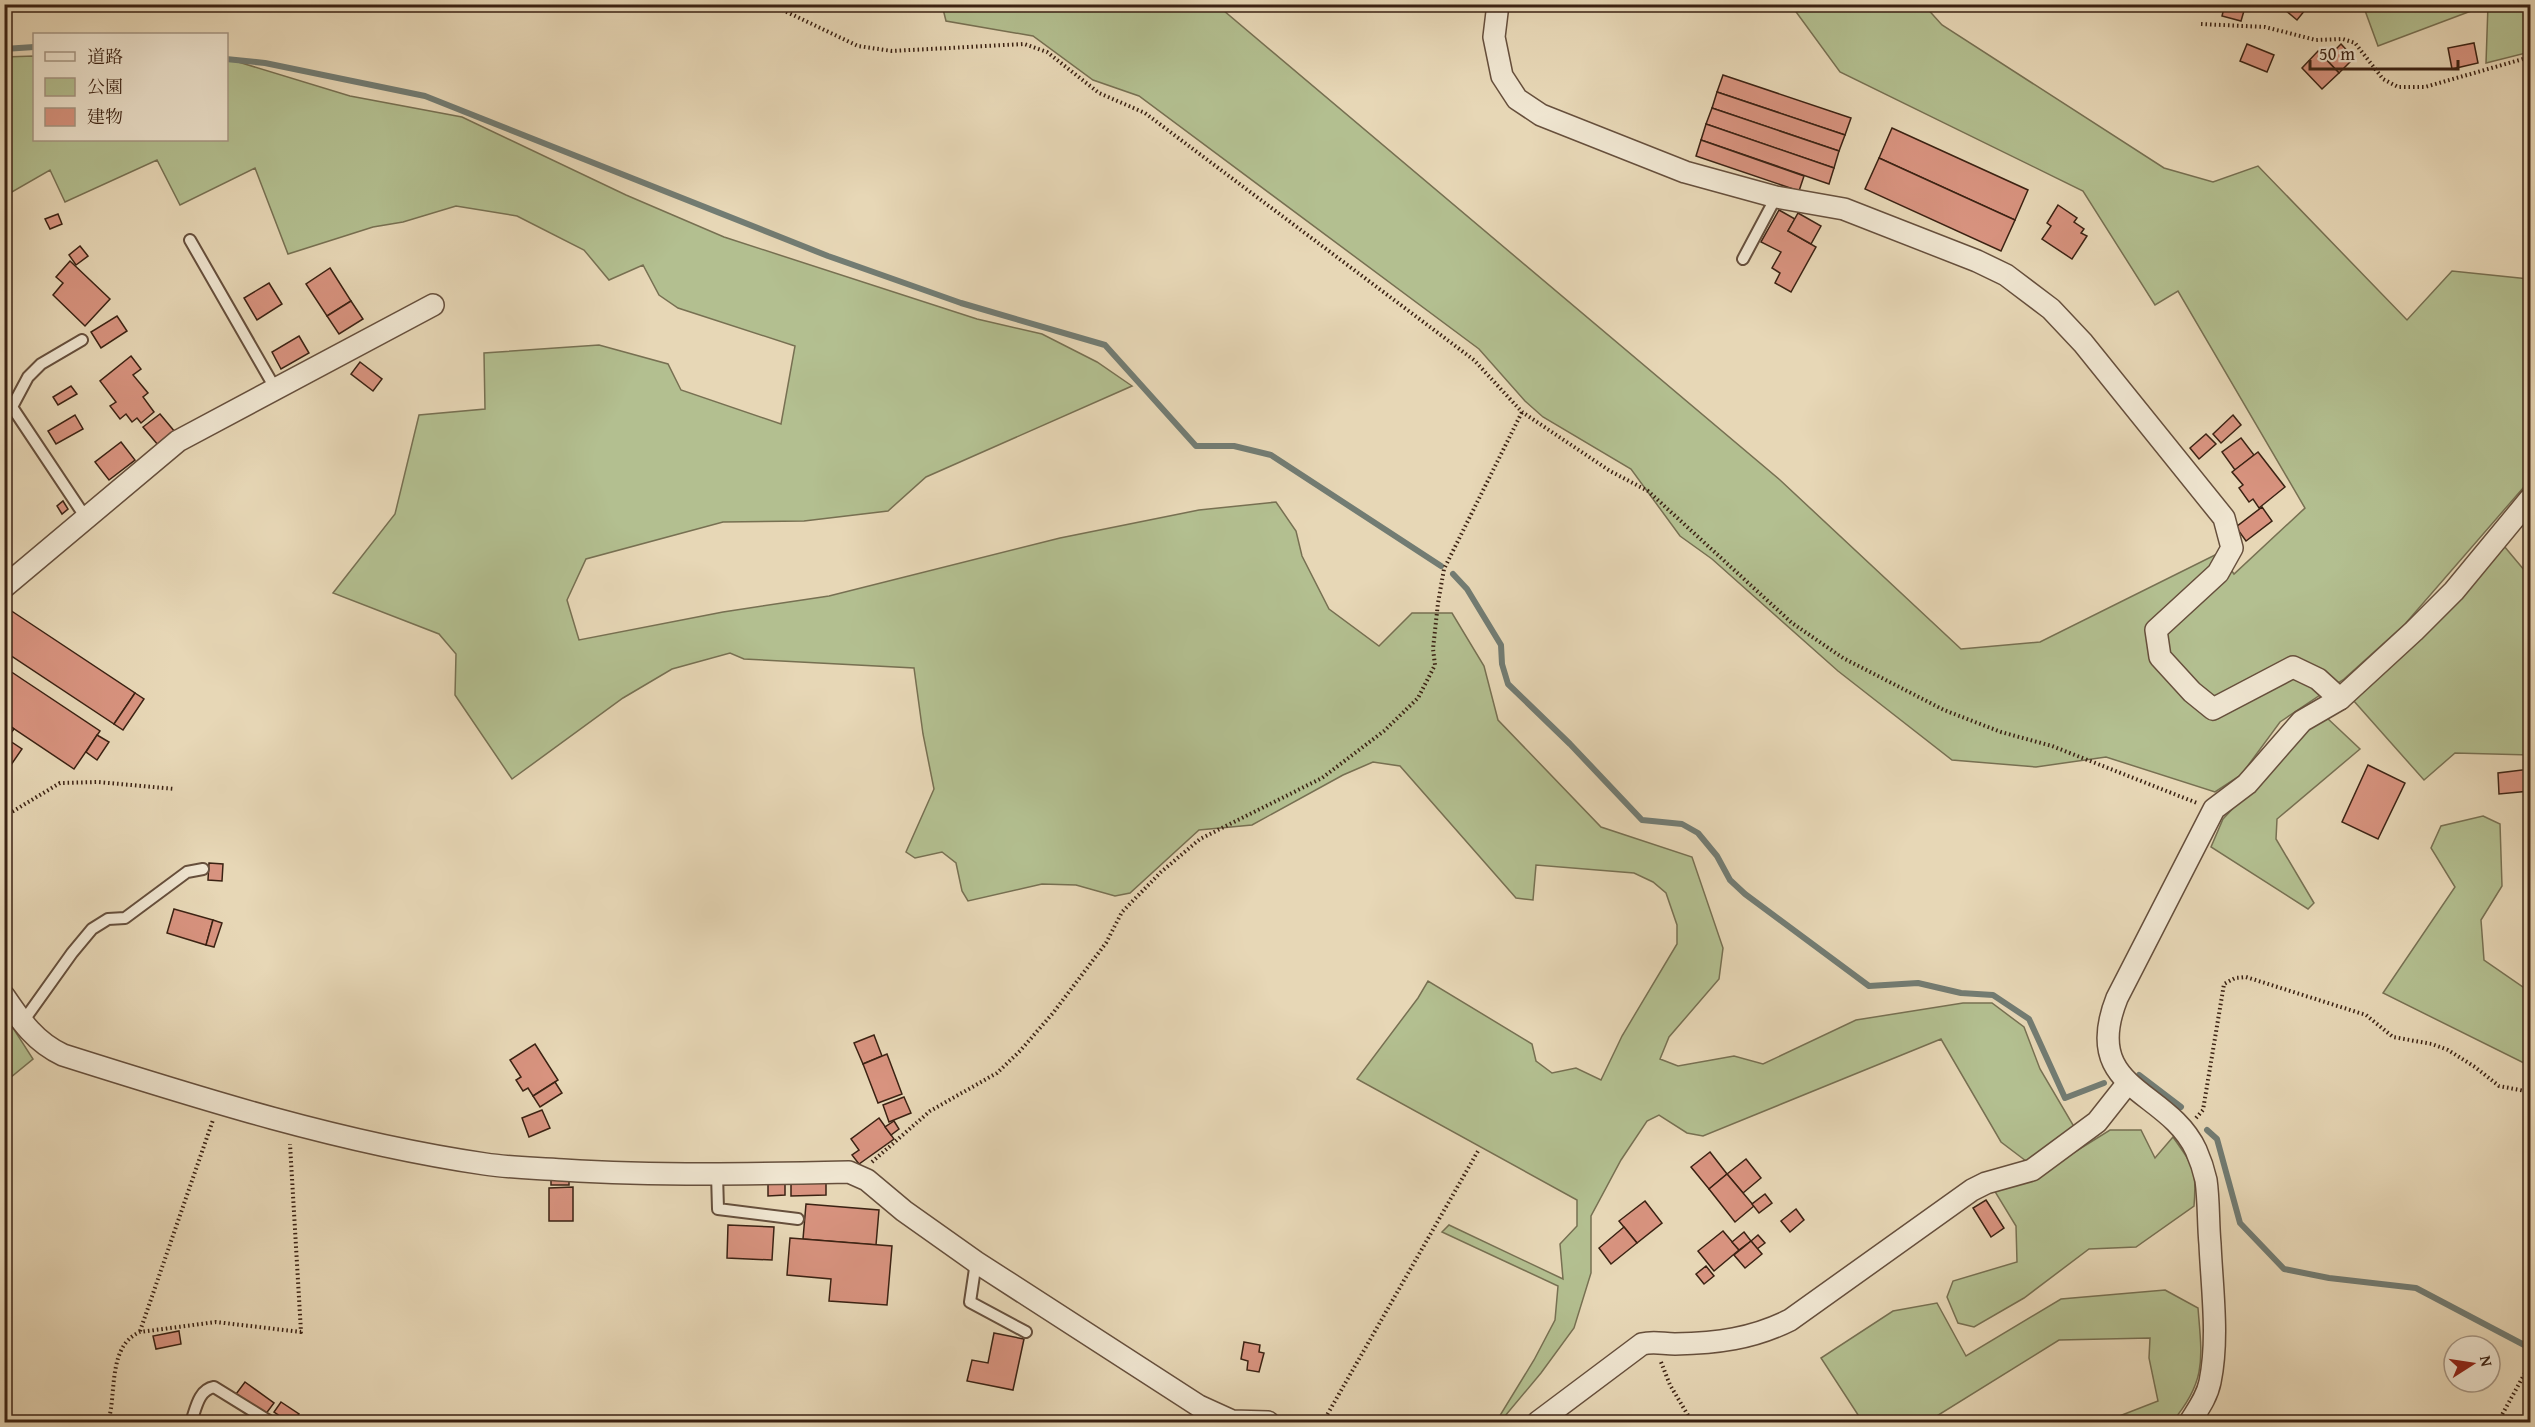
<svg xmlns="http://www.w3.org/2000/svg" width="2535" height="1427" viewBox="0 0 2535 1427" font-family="'Gentium Book Plus','Noto Serif JP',serif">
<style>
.green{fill:#b3bf90;stroke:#777052;stroke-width:1.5}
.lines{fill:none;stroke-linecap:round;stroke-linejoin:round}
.stream{stroke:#727c73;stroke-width:6}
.building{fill:#d8937f;stroke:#3b2213;stroke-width:1.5}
.service-casing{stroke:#664f3c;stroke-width:14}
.minor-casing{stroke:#664f3c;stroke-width:24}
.path{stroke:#3b2213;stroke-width:4;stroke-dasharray:1.5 3;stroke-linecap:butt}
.service{stroke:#efe5d0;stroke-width:10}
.minor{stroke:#efe5d0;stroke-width:21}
</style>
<rect width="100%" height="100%" fill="#e7d7b6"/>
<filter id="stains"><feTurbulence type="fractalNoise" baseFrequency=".00333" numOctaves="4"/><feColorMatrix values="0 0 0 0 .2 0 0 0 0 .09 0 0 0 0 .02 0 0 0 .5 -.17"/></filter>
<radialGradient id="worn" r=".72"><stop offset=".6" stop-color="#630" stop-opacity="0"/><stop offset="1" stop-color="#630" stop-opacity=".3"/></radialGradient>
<g class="green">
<path d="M942,5H1217L1780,480L1961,649L2040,642L2219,553L2234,574L2305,508L2178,291L2155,305L2083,191L1840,72L1791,5H1924L1942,25L2164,168L2213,182L2258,166L2407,320L2452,271L2529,279L2530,281V480L2405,624L2344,679L2280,722L2241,775L2215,792L2106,757L2036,767L1952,760L1838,671L1712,559L1680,536L1631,469L1543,417L1525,401L1479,349L1139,96L1093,80L1033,36L946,21Z"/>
<path d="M2363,5V4L2487,5L2378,46Z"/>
<path d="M2488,5H2530V52L2486,63Z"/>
<path d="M34,56V140H226L227,61H235L350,96L462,117L626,195L724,237L977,319L1042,334L1097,362L1132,386L926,477L888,511L804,521L723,522L586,559L567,600L579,640L723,612L829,596L1060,538L1199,510L1276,502L1296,531L1302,556L1329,609L1379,646L1412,613H1452L1484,666L1498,720L1601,827L1692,857L1723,948L1719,979L1669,1037L1660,1059L1678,1066L1734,1056L1763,1064L1856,1020L1963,1003H1992L2024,1027L2040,1069L2076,1130L2044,1156L2026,1161L2001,1142L1941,1039L1703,1136L1687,1133L1659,1115L1647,1121L1621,1160L1591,1216V1273L1574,1328L1541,1373L1500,1422H1496L1534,1360L1555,1320L1558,1286L1442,1232L1449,1225L1563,1279L1560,1244L1577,1226V1200L1357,1079L1418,998L1428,981L1532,1044L1536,1061L1552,1073L1576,1068L1601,1080L1622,1036L1677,944V925L1666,893L1653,882L1634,873L1536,865L1533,900L1516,898L1400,766L1373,762L1343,775L1252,825L1199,830L1130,893L1115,896L1076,885L1042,884L968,901L962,891L956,863L942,852L915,858L906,852L934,789L923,734L914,668L744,659L730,653L672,669L623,698L512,779L455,695L456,654L439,634L333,593L395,514L419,415L485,409L484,353L599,345L668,364L681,390L781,424L795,346L678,308L659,295L643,265L609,280L584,250L517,216L456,206L403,222L373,227L288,254L255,168L180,205L157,160L65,202L50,170L5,196L4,57Z"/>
<path d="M2504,546L2530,577V755L2455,753L2424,780L2353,700Z"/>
<path d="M2326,717L2360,749L2277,819L2276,839L2314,903L2308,909L2211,847L2223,819L2304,732Z"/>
<path d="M2483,816L2500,824L2502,886L2481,920L2484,960L2530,992V1066L2383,993L2455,887L2431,848L2441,826Z"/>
<path d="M4,1014L33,1059L5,1082H4Z"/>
<path d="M2110,1130H2141L2155,1158L2173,1137C2194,1167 2197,1169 2194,1206L2136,1247L2089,1249L2024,1298L1974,1327L1958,1323L1947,1297L1953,1281L2017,1262L2016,1226L1994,1190L2041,1173Z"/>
<path d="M2165,1290L2198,1308C2202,1358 2207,1381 2172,1422H2104L2158,1401L2149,1358L2150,1338L2059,1340L1932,1419L1862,1421L1821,1358L1893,1311L1937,1303L1966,1356L2061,1299Z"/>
</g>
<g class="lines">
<g class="stream">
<path d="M4,49L34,47"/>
<path d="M226,59L265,63L425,96L828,256L961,303L1105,345L1196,446H1234L1271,455L1441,566"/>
<path d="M1453,574L1467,589L1501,645L1502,664L1508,684L1570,744L1642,820L1682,824L1698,833L1717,856L1730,880L1745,894L1869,986L1918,983L1961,993L1993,995L2029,1019L2065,1098L2104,1083"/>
<path d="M2139,1075L2181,1107"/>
<path d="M2207,1130L2217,1139L2240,1223L2284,1269L2329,1278L2416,1288L2528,1347"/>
</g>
</g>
<g class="building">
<path d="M2225,4H2246L2241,21L2222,16Z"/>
<path d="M2278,4H2310L2297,20Z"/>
<path d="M2474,43L2478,63L2452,69L2448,48Z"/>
<path d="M2247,44L2274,55L2267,72L2240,61Z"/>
<path d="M2341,44L2354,58L2339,73L2326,59Z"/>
<path d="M2318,51L2339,73L2322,89L2302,68Z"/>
<path d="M1723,75L1851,118L1845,135L1717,92Z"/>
<path d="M1717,92L1845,135L1839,151L1712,108Z"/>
<path d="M1712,108L1839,151L1834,168L1706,124Z"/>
<path d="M1706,124L1834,168L1829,184L1701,140Z"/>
<path d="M1892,128L2028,190L2015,220L1879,158Z"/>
<path d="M1701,140L1804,176L1799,191L1696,156Z"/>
<path d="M1879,158L2015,220L2001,251L1865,189Z"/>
<path d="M2058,205L2077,218L2074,222L2084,229L2081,233L2087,236L2072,259L2042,239L2051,226L2047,223Z"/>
<path d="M1779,210L1795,219L1788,231L1816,247L1791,292L1775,283L1780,273L1772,268L1781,252L1761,242Z"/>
<path d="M1798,213L1821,226L1811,244L1788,231Z"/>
<path d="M58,214L62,224L50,229L45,219Z"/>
<path d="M80,246L88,256L76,265L69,255Z"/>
<path d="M70,261L110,299L85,326L53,295L63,283L56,277Z"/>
<path d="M330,268L351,301L327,316L306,284Z"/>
<path d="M269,283L282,304L257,320L244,298Z"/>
<path d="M351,301L363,319L339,334L327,316Z"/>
<path d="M117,316L127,331L101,348L91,332Z"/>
<path d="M299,336L309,353L281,369L272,352Z"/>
<path d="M131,356L141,369L133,375L148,393L143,397L154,412L141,423L137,418L132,422L126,414L120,419L110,406L116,402L100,381Z"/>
<path d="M360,362L382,379L373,391L351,374Z"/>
<path d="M71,386L77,394L58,405L53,397Z"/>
<path d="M160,414L175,432L158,445L143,427Z"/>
<path d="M75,415L83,429L56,444L48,431Z"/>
<path d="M2233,415L2241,425L2221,443L2213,434Z"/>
<path d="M2206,434L2216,444L2199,459L2190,448Z"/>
<path d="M2241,438L2254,455L2235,470L2222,452Z"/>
<path d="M121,442L135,460L109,480L95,462Z"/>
<path d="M2258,452L2285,487L2259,508L2253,499L2249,502L2239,488L2243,485L2232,472Z"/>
<path d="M63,501L68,509L62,514L57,506Z"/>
<path d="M2262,507L2272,521L2246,541L2236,527Z"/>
<path d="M4,606L135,693L114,724L4,651Z"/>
<path d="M4,667L100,731L74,769L4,722Z"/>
<path d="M135,693L144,699L123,730L114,724Z"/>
<path d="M4,722L14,729L7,738L4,737Z"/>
<path d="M97,735L109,742L97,760L86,752Z"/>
<path d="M4,737L22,749L4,775Z"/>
<path d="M2368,765L2405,783L2378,839L2342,822Z"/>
<path d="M2530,769V791L2499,794L2498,773Z"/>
<path d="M209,863L223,864L222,881L208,880Z"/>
<path d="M174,909L213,920L206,945L167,933Z"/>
<path d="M213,920L222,923L214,947L206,945Z"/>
<path d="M874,1035L882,1056L863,1064L854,1043Z"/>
<path d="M535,1044L558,1080L533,1096L528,1088L523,1091L516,1080L521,1077L510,1060Z"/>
<path d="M887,1054L902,1094L878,1103L863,1064Z"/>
<path d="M555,1082L562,1093L540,1107L533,1096Z"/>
<path d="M904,1097L911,1113L889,1122L883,1105Z"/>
<path d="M542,1110L550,1128L529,1137L522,1118Z"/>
<path d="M879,1118L894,1139L859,1164L852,1155L859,1150L851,1139Z"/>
<path d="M894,1121L899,1129L891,1135L885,1127Z"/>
<path d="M1710,1152L1727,1174L1709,1189L1691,1167Z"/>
<path d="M1746,1159L1761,1178L1743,1193L1727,1174Z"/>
<path d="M1727,1174L1754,1206L1735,1222L1709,1189Z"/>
<rect x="551" y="1178" width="18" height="7"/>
<path d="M826,1182V1195L791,1196V1183Z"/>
<path d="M768,1183H785V1195L768,1196Z"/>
<path d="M573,1187V1221H549V1188Z"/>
<path d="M1765,1194L1772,1203L1759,1213L1752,1204Z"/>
<path d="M1986,1200L2004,1228L1991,1237L1973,1208Z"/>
<path d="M1645,1201L1662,1223L1637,1243L1619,1221Z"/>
<path d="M806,1204L879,1210L876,1245L803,1239Z"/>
<path d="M1796,1209L1804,1220L1790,1232L1781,1221Z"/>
<path d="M728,1225L774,1227L772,1260L727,1258Z"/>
<path d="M1624,1227L1637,1243L1611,1264L1599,1248Z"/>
<path d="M1723,1231L1739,1250L1714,1271L1698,1251Z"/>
<path d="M1744,1232L1751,1241L1739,1250L1732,1242Z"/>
<path d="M1758,1235L1765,1243L1757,1249L1751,1241Z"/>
<path d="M790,1238L892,1246L887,1305L829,1301L831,1279L787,1275Z"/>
<path d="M1751,1241L1762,1254L1745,1268L1734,1255Z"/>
<path d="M1706,1266L1714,1276L1704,1284L1696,1274Z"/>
<path d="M179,1331L181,1344L156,1349L153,1336Z"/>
<path d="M994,1333L1024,1339L1013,1390L967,1381L972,1360L988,1363Z"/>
<path d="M1244,1342L1260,1345L1259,1352L1264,1353L1259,1372L1247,1370L1248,1361L1241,1359Z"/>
<path d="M245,1382L274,1403L265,1415L236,1394Z"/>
<path d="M281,1402L299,1414L293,1422H289L274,1412Z"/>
</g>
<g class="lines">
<g class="service-casing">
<g id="service">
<path d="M190,240L275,388"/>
<path d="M1743,259L1776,197"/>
<path d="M82,340L41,364L28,377L12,407L86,518"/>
<path d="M22,1023L72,953L92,929L108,919L125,918L187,872L203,869"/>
<path d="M717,1174L718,1209L798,1219"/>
<path d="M976,1262L970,1302L1026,1332"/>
<path d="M191,1422C196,1409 198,1390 214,1387L269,1421"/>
</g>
</g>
<g class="minor-casing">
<g id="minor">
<path d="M1498,4L1494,37L1502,76L1517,99L1541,115L1685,172L1776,197L1844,209L1977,261L2006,275L2051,309L2083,343L2224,518L2232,548L2218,573L2156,630L2160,657L2192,692L2213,709L2293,667L2318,679L2340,699"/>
<path d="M4,587L178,441L433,305"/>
<path d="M4,996C21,1021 35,1042 63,1055C202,1099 341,1143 485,1164C511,1168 537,1168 563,1170C658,1176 754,1174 849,1172L867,1180L904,1211L976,1262L1199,1406L1232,1421L1268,1422"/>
<path d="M1538,1422L1642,1344C1654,1341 1663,1344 1675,1344C1717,1343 1752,1339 1790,1320L1972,1190L1986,1183L2032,1170L2097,1122L2127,1084"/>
<path d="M2190,1422C2198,1409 2207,1397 2210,1382C2219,1338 2212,1289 2210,1244C2208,1223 2209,1201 2206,1180C2204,1171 2200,1159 2196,1150C2167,1088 2080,1091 2117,998L2214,809L2247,784L2302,721L2340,699L2414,631L2454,591L2530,499"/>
</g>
</g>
<g class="path">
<path d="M770,4L858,46L892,51L1024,44L1047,52L1099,93L1145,113L1474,360L1522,412L1610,471L1648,491L1792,623L1843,658L1944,710L2001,732L2052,746L2197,803"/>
<path d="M2201,24L2265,27L2316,40L2343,39L2355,43L2383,79L2398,87H2425L2530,57"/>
<path d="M4,814L10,813L60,783L98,782L175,789"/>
<path d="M2196,1118L2203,1110L2224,984L2235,978L2246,977L2366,1015L2393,1037L2432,1044L2448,1050L2475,1067L2499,1086L2530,1092"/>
<path d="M872,1162L930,1111L997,1073L1020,1051L1053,1013L1106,943L1122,912L1161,872L1200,839L1322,778L1384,731L1418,698L1435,665L1433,649L1438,603L1444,569L1522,412"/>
<path d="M140,1331L213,1120"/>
<path d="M1661,1362L1670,1385L1692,1422"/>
<path d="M108,1422C117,1394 107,1346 140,1332L216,1322L301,1332L290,1144"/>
<path d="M1323,1422L1478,1151"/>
<path d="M2498,1422L2530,1364"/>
</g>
<use href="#service" class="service"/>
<use href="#minor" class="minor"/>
</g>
<rect width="2535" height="1427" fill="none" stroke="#e7d7b6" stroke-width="24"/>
<rect x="6" y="6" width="2523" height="1415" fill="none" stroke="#3b2213" stroke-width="3"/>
<rect x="12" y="12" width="2511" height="1403" fill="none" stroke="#3b2213" stroke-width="1.5"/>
<rect x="33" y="33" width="195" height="108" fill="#efe5d0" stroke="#a79784" stroke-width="1.5"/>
<rect x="45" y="52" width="30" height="9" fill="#efe5d0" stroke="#a79784" stroke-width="1.5"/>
<text x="87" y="63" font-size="18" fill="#3b2213">道路</text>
<rect x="45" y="78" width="30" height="18" fill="#b3bf90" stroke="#a79784" stroke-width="1.5"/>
<text x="87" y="93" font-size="18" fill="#3b2213">公園</text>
<rect x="45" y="108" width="30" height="18" fill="#d8937f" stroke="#a79784" stroke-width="1.5"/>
<text x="87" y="123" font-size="18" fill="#3b2213">建物</text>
<g transform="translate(2472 1364) rotate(78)"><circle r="28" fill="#efe5d0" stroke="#a79784" stroke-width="1.5"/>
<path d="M0-4.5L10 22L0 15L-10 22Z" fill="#8f2418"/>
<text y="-9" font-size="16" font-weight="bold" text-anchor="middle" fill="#3b2213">N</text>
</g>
<path d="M2310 60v9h148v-9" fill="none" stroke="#3b2213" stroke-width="3"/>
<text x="2319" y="60" font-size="18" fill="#3b2213" stroke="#efe5d0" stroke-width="4.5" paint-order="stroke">50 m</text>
<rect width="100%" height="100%" filter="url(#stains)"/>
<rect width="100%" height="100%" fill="url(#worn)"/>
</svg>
